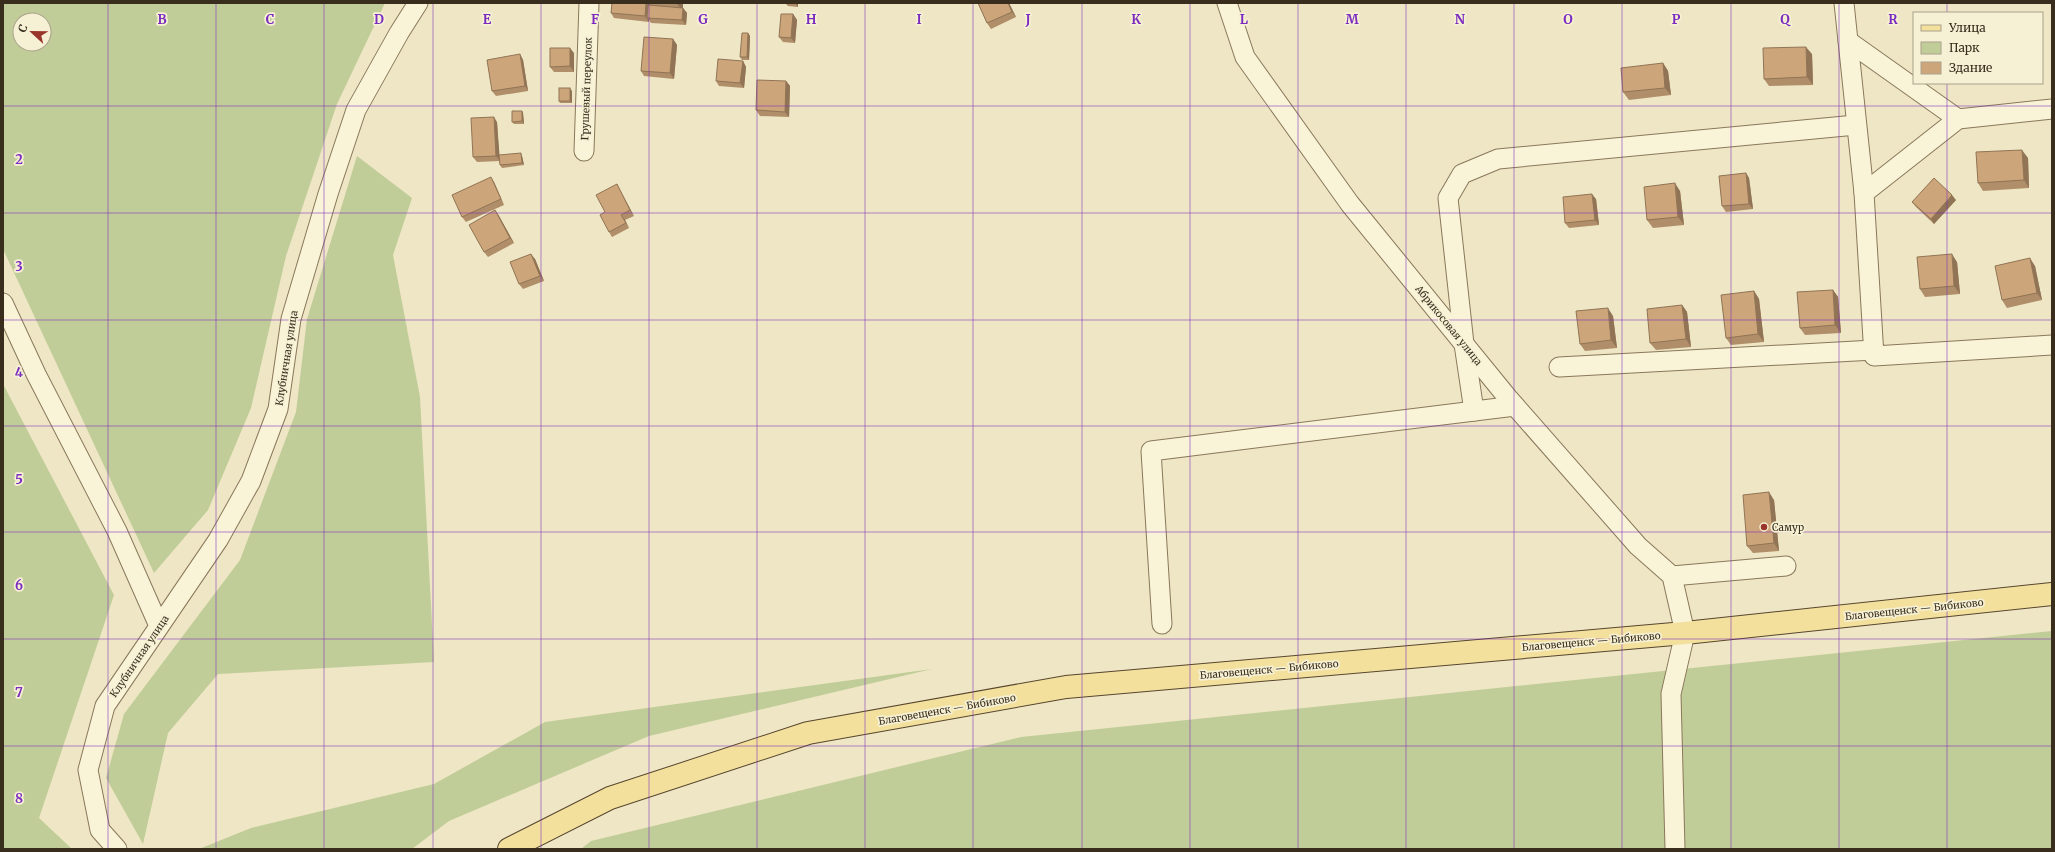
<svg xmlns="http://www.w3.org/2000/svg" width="2055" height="852" viewBox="0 0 2055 852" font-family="Merriweather,serif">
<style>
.green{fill:#c1cd98;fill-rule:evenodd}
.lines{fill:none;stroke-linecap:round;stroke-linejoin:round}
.minor-casing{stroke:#89785a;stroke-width:21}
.major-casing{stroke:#57462f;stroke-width:24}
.minor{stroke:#f9f3d8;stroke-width:19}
.major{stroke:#f2e09c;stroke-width:22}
.wall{fill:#b08e69}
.shaded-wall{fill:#907455}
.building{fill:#cda57a;stroke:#907455}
.grid{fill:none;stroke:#7b2cbf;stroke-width:1;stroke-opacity:0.55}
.poi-dot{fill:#99352a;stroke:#f6f0d4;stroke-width:1.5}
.labels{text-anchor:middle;stroke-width:3.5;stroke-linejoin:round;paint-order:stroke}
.street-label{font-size:10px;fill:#392e1e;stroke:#f6f0d4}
.poi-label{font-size:10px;fill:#392e1e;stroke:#f6f0d4;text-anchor:start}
.grid-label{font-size:13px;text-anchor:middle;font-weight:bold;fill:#7b2cbf;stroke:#f6f0d4;stroke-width:3.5;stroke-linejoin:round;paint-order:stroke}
</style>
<rect width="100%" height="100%" fill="#eee6c4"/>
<g class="green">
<path d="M3,3H385L337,104L286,256L251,408L208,510L154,573L3,249ZM20,20H44V44H20Z"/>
<path d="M357,156L412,198L393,255L420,397L434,662L218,674L168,733L143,844L106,778L124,714L240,560L296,412L307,319Z"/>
<path d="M3,384L114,595L39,818L72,849H3Z"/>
<path d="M2052,631V849H581L591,841L1021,737Z"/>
<path d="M932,669L649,736L449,821L412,849H199L251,828L434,784L545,722Z"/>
</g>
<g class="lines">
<g class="minor-casing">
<g id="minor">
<path d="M1227,3L1245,57L1350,204L1508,398L1638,546L1672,576L1685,633L1671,694L1675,849"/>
<path d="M1844,3L1864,193"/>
<path d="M1848,41L1958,119"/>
<path d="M2052,109L1958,119L1864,193L1874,356L2052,345"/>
<path d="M584,151L589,3"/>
<path d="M3,303L36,374L117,531L159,626"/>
<path d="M1559,367L1874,350"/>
<path d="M1474,411L1464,344L1448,198L1462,174L1498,159L1856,125"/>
<path d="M1672,576L1786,566"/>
<path d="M1162,624L1151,451L1515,406"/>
<path d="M117,849L100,830L88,770L105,706L218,540L251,481L278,409L291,319L328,194L356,110L399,33L418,3"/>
</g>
</g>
<g class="major-casing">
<path id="major" d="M509,849L610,798L808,733L1066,687L1685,633L2052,594"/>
</g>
<use href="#minor" class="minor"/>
<use href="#major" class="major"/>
</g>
<g class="wall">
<path d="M612,3H683V8L687,13L686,25L651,23L649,20V22L614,18L611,13Z"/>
<path d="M785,3H798V7L788,6Z"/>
<path d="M978,3H1009L1016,17L991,29L987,23Z"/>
<path d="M793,14L797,20L795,43L783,42L779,37Z"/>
<path d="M748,33L750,36L749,60H742L740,57Z"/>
<path d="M673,39L677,45L674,79L644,76L641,71Z"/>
<path d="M574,53V72H554L550,67Z"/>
<path d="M520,54L523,60L528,91L496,96L492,91Z"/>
<path d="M1812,54L1813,85L1769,86L1764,79Z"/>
<path d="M743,61L746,67L744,88L719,86L716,81Z"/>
<path d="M1663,63L1668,71L1671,95L1629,100L1623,92Z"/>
<path d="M786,81L790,86L789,117L760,116L756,110Z"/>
<path d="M572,91V103H560L559,101Z"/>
<path d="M522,111L523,113L524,124H514L512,122Z"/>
<path d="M497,122L499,155L522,156L524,165L502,168L500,165V161L477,162L473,157Z"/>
<path d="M2028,158L2029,188L1983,191L1978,183Z"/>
<path d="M1746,173L1749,178L1753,209L1726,212L1722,206Z"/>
<path d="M494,182L504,205L466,222L462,217Z"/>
<path d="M617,184L620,190L634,216L625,220L629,228L612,237L609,232L605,212Z"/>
<path d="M1680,191L1684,225L1653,228L1647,220Z"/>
<path d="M1596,199L1599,225L1569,228L1565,223Z"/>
<path d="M1956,200L1934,224L1916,207L1912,202Z"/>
<path d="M495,210L499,216L514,243L488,257L484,252Z"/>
<path d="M535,259L544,281L523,289L519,284Z"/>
<path d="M1957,262L1960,294L1925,297L1920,289Z"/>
<path d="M2035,266L2042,300L2007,308L2002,300Z"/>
<path d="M1833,290L1838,297L1841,333L1805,335L1800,328Z"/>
<path d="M1754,291L1759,299L1764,342L1731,345L1726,338Z"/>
<path d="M1682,305L1687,312L1691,347L1656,350L1650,343Z"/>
<path d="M1613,316L1617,348L1585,351L1580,344Z"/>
<path d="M1774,500L1779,551L1753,553L1747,546Z"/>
</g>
<g class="shaded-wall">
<path d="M646,3H648L650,6L647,18L649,20V22L645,16Z"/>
<path d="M677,3H683V11L677,4Z"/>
<path d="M795,3H798V7Z"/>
<path d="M1008,3H1009L1016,17L1012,12Z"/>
<path d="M683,8L687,13L686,25L682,20Z"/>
<path d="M793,14L797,20L795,43L791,38Z"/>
<path d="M748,33L750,36L749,60L747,57Z"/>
<path d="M673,39L677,45L674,79L670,73Z"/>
<path d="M1806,47L1812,54L1813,85L1807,77Z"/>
<path d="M570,48L574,53V72L570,66Z"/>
<path d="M520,54L523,60L528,91L525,86Z"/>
<path d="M743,61L746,67L744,88L740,83Z"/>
<path d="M1663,63L1668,71L1671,95L1665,88Z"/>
<path d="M786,81L790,86L789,117L785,112Z"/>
<path d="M570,88L572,91V103L570,101Z"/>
<path d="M522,111L523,113L524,124L522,121Z"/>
<path d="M494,117L497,122L500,161L496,156Z"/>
<path d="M2022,150L2028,158L2029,188L2024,180Z"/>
<path d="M521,153L522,156L524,165L522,163Z"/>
<path d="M1746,173L1749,178L1753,209L1749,204Z"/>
<path d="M491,177L494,182L504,205L501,199Z"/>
<path d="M1675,183L1680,191L1684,225L1678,217Z"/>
<path d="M617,184L620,190L634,216L630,210Z"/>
<path d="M1592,194L1596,199L1599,225L1595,220Z"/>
<path d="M1952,195L1956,200L1934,224L1931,219Z"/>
<path d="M495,210L499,216L514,243L510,238Z"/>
<path d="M621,215L625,220L629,228L626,223Z"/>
<path d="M531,254L535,259L544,281L540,276Z"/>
<path d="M1952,254L1957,262L1960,294L1954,286Z"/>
<path d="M2030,258L2035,266L2042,300L2037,293Z"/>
<path d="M1833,290L1838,297L1841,333L1835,325Z"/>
<path d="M1754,291L1759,299L1764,342L1758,334Z"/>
<path d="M1682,305L1687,312L1691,347L1686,339Z"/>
<path d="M1608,308L1613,316L1617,348L1611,340Z"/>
<path d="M1769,492L1774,500L1779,551L1774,543Z"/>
</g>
<g class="building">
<path d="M612,3H646L645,16L611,13Z"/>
<path d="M978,3H1008L1012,12L987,23Z"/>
<path d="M648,5L683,8L682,20L647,18Z"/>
<path d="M781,14H793L791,38L779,37Z"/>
<path d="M742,33H748L747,57H740Z"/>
<path d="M644,37L673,39L670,73L641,71Z"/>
<path d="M1806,47L1807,77L1764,79L1763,48Z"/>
<path d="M550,48H570V66L550,67Z"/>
<path d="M520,54L525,86L492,91L487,60Z"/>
<path d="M718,59L743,61L740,83L716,81Z"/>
<path d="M1663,63L1665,88L1623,92L1621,68Z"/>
<path d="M757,80L786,81L785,112L756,110Z"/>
<rect x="559" y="88" width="11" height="13"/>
<path d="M512,111H522V121L512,122Z"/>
<path d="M494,117L496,156L473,157L471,118Z"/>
<path d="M2022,150L2024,180L1978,183L1976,152Z"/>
<path d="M521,153L522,163L500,165L499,155Z"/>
<path d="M1746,173L1749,204L1722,206L1719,176Z"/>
<path d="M491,177L501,199L462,217L452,195Z"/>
<path d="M1934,178L1952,195L1931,219L1912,202Z"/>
<path d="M1675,183L1678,217L1647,220L1644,187Z"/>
<path d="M617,184L630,210L621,215L626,223L609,232L600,215L605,212L596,195Z"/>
<path d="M1592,194L1595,220L1565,223L1563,197Z"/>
<path d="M495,210L510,238L484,252L469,225Z"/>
<path d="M531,254L540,276L519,284L510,262Z"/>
<path d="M1952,254L1954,286L1920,289L1917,257Z"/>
<path d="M2030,258L2037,293L2002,300L1995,266Z"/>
<path d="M1833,290L1835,325L1800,328L1797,292Z"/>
<path d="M1754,291L1758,334L1726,338L1721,295Z"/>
<path d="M1682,305L1686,339L1650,343L1647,309Z"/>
<path d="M1608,308L1611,340L1580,344L1576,311Z"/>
<path d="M1769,492L1774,543L1747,546L1743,495Z"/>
</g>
<path class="grid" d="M108,3V849M216,3V849M324,3V849M433,3V849M541,3V849M649,3V849M757,3V849M865,3V849M973,3V849M1082,3V849M1190,3V849M1298,3V849M1406,3V849M1514,3V849M1622,3V849M1731,3V849M1839,3V849M1947,3V13M1947,83V849M3,106H2052M3,213H2052M3,320H2052M3,426H2052M3,532H2052M3,639H2052M3,746H2052"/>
<circle class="poi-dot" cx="1764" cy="527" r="4"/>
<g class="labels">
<g class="street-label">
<text transform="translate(586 89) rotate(-88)" y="4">Грушевый переулок</text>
<text transform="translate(1449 325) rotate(51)" y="4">Абрикосовая улица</text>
<text transform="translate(286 358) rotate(-81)" y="4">Клубничная улица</text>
<text transform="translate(1914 609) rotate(-6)" y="4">Благовещенск — Бибиково</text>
<text transform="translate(1591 641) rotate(-5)" y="4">Благовещенск — Бибиково</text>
<text transform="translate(139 656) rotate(-56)" y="4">Клубничная улица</text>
<text transform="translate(1269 669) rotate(-5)" y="4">Благовещенск — Бибиково</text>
<text transform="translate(947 709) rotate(-10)" y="4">Благовещенск — Бибиково</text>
</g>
<g class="poi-label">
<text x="1772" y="531">Самур</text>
</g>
</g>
<g class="grid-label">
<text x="162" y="24">B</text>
<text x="270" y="24">C</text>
<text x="379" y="24">D</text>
<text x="487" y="24">E</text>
<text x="595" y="24">F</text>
<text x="703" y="24">G</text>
<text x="811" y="24">H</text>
<text x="919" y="24">I</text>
<text x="1028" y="24">J</text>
<text x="1136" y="24">K</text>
<text x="1244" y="24">L</text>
<text x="1352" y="24">M</text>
<text x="1460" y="24">N</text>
<text x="1568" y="24">O</text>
<text x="1676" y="24">P</text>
<text x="1785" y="24">Q</text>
<text x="1893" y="24">R</text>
<text x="19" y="164">2</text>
<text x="19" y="271">3</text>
<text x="19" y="377">4</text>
<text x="19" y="484">5</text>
<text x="19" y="590">6</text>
<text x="19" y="697">7</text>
<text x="19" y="803">8</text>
</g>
<rect width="2055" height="852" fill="none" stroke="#392e1e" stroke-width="8"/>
<rect x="1913" y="12" width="130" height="72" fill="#f6f0d4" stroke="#aaa28b"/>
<rect x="1921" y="25" width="20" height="6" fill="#f2e09c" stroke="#aaa28b"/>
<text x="1949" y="32" font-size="12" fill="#392e1e">Улица</text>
<rect x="1921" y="42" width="20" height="12" fill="#c1cd98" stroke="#aaa28b"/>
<text x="1949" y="52" font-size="12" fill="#392e1e">Парк</text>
<rect x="1921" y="62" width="20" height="12" fill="#cda57a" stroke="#aaa28b"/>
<text x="1949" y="72" font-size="12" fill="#392e1e">Здание</text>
<g transform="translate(32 32) rotate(292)"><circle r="19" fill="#f6f0d4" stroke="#aaa28b"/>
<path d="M0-3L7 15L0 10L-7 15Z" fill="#99352a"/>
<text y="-6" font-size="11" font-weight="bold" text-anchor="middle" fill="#392e1e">С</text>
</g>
</svg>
